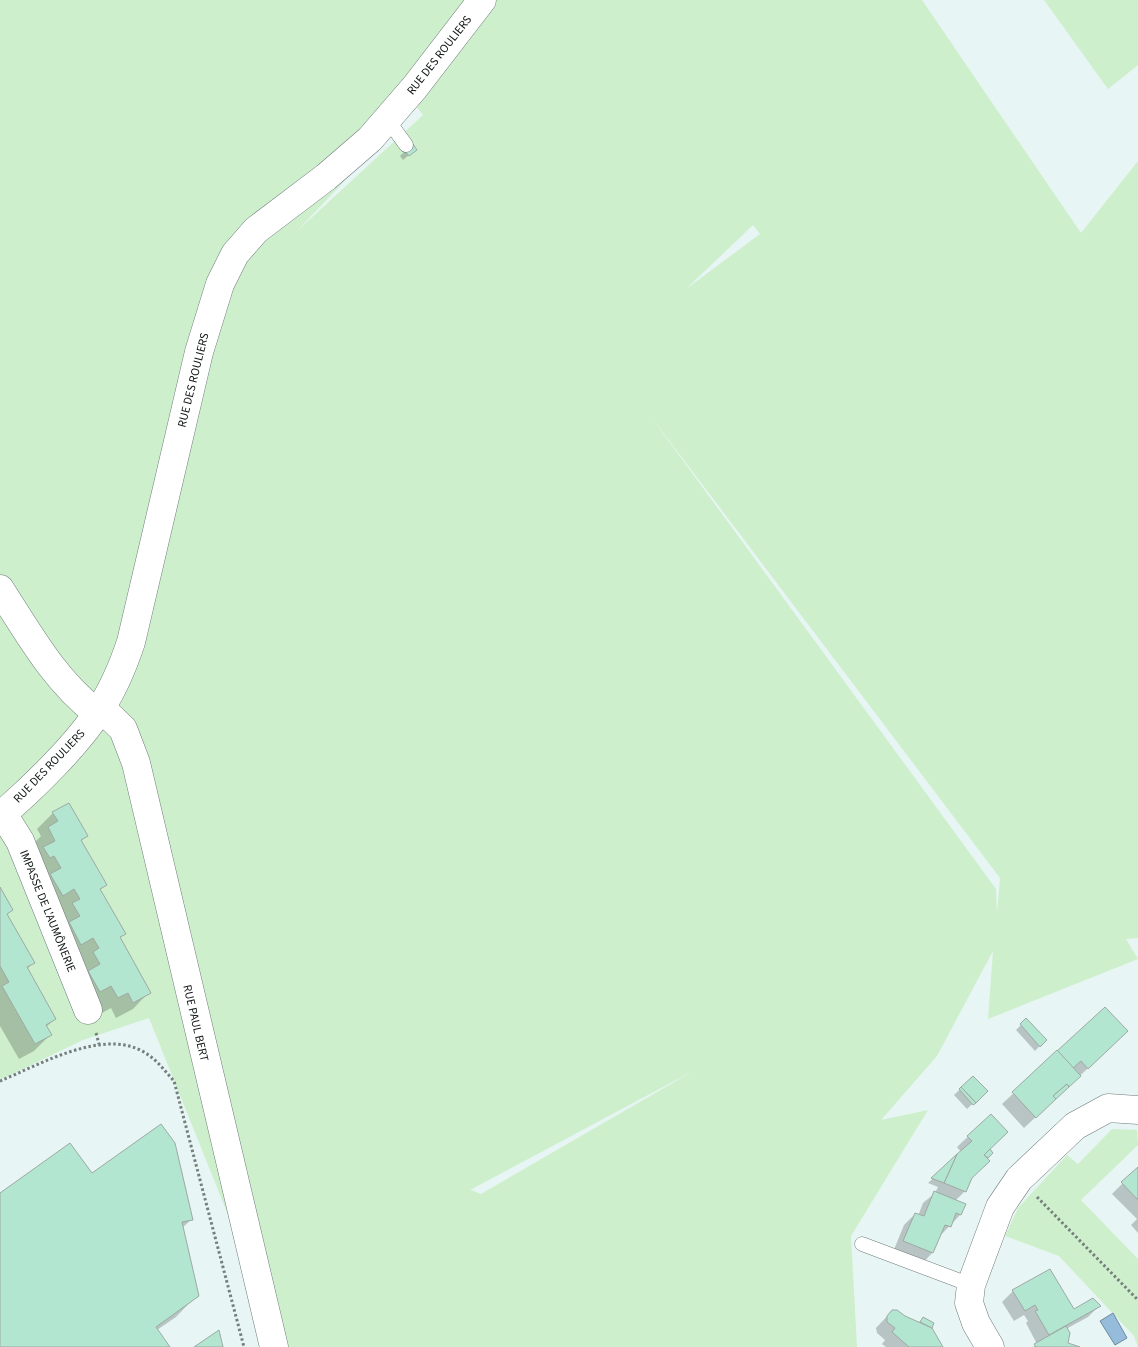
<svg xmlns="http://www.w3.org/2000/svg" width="1138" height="1347" viewBox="0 0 1138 1347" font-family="'Source Sans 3',sans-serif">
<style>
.green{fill:#ceefcc;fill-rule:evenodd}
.water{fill:#96bcdb;stroke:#6e8aa0}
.shadow{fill:#0003}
.building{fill:#b2e6d1;stroke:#9ea9a4}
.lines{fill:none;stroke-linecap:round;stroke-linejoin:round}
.lane-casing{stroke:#6f7b7b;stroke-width:15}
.street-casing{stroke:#6f7b7b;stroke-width:29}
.path{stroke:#767f7e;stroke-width:3;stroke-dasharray:2.5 2.5;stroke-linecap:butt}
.lane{stroke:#fff;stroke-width:14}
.street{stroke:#fff;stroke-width:28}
.labels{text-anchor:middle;stroke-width:4;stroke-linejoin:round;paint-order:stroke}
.street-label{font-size:12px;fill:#111515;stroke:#fff}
</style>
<rect width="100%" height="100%" fill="#e7f5f4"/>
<g class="green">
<path d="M0,0H922L1081,233L1138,161V938L1126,939L1138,959L988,1019L993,951L937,1056L881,1120L928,1110L851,1236L857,1347H281L149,1018L83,1040L0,1080ZM416,106L423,115L297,231ZM753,225L760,234L686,289ZM649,414L1000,878L997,914L996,889ZM695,1070L481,1194L471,1190H470Z"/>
<path d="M1044,0H1138V65L1108,89Z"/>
<path d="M1112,1129L1137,1130L1138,1145L1081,1200L1138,1259V1347L1134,1336L1059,1256L1005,1236L1018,1208L1067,1155L1078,1164Z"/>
</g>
<path class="water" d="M1113,1313L1127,1338L1115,1345L1100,1321Z"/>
<g class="shadow">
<path d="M415,150L403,160L400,156L405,151Z"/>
<path d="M53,813L86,836L81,841L105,885L100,890L124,934L119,939L149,992L133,1009L116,1018L111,1008L102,1013L95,1001L32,845L41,836L37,829Z"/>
<path d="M0,889L11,910L6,915L33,963L27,969L55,1019L46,1027L50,1035L34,1051L19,1059L0,1026Z"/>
<path d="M1105,1008L1116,1042L1024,1128L1002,1104Z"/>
<path d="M1026,1020L1045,1040L1035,1051L1016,1030Z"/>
<path d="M973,1077L986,1091L967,1109L954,1095Z"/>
<path d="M991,1115L988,1150L991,1153L970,1179L965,1191L955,1201L964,1205L960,1215L939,1237L932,1253L922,1264L893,1252L904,1225L915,1214L918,1216L923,1203L935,1193L938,1187L928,1183L961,1152L957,1147Z"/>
<path d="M1138,1168V1233L1131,1225L1137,1219L1112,1194Z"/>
<path d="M91,1175L192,1219L182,1228L197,1295L176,1317L157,1330L169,1347H0V1195Z"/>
<path d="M1013,1291L1073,1310L1099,1306L1088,1317L1066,1329V1344L1076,1347H1033L1037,1344L1026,1323L1028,1321L1024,1315L1014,1321L1002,1302Z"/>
<path d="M892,1311L918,1323L923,1318L933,1323L930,1328L941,1347H886L882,1344L885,1340L877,1333L876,1328Z"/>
</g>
<g class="building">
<path d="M413,144L417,150L409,156L404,150Z"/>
<path d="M69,803L88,836L81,840L107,885L100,889L126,934L120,937L151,993L133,1003L128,993L118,998L111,986L100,992L88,971L100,964L93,952L99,948L93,938L81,945L69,922L80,916L72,903L80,899L74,889L63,896L50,874L61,868L54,856L50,858L43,847L55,841L48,827L58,821L52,812Z"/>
<path d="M0,887L13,910L7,914L35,963L27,967L56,1019L46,1025L52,1035L35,1044L2,986L9,982L0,966Z"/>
<path d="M1105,1007L1128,1031L1088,1069L1081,1061L1073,1068L1057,1051Z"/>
<path d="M1026,1018L1047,1040L1040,1047L1020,1024Z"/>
<path d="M1057,1050L1081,1076L1069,1087L1067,1084L1053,1096L1056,1099L1036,1118L1012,1092Z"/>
<path d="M973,1076L988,1091L976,1103L961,1087Z"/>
<path d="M1067,1084L1069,1087L1056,1099L1053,1096Z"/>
<path d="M961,1087L976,1103L973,1105L959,1089Z"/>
<path d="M991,1114L1008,1132L984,1155L990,1161L972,1178L966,1192L944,1183L957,1154L972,1141L967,1136Z"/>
<path d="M161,1124L175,1143L193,1220L182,1222L199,1296L156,1327L170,1347H0V1193L70,1143L92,1173Z"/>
<path d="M990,1149L993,1153L988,1158L984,1155Z"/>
<path d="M957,1154L944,1183L931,1178Z"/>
<path d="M1138,1167V1199H1137L1121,1182Z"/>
<path d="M934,1191L966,1204L961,1215L956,1213L951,1227L945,1225L933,1253L903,1241L915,1213L924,1216Z"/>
<path d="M1050,1269L1074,1309L1093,1298L1101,1306L1049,1335L1035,1311L1038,1310L1035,1305L1025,1311L1012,1290Z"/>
<path d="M892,1310H897L905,1316L932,1328L943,1347H909L892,1332L895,1328L887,1322V1316Z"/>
<path d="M923,1317L934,1323L932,1328L920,1322Z"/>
<path d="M1066,1326L1070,1333L1068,1343L1080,1347H1036L1034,1344Z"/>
<path d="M219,1330L223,1347H194Z"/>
</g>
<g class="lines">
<g class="lane-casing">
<g id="lane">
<path d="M387,119L406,145"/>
<path d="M862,1244L971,1285"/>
</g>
</g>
<g class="street-casing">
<g id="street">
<path d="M0,589C29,634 54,680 97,713"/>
<path d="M101,708L123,729L136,763L274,1347"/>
<path d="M3,814L20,841L88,1010"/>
<path d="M0,816C31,790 79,743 100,709C114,688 123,666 131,642L199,352L220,284L235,254L256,230L326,177L370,139L415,87L482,0"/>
<path d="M990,1347L976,1323L969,1303L971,1285L1000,1207L1019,1179L1075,1126L1108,1108L1138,1110"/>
</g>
</g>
<g class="path">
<path d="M96,1033L99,1044"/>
<path d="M0,1081C39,1065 99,1030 140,1050C155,1057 164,1070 174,1081L244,1347"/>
<path d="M1037,1197L1138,1300"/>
</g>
<use href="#lane" class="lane"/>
<use href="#street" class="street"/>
</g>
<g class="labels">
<g class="street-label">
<text transform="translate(439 55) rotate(-52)" y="4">RUE DES ROULIERS</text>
<text transform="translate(193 380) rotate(-76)" y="4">RUE DES ROULIERS</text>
<text transform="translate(49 766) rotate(-46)" y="4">RUE DES ROULIERS</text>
<text transform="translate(48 911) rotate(68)" y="4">IMPASSE DE L'AUMÔNERIE</text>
<text transform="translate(196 1023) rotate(77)" y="4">RUE PAUL BERT</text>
</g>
</g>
</svg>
